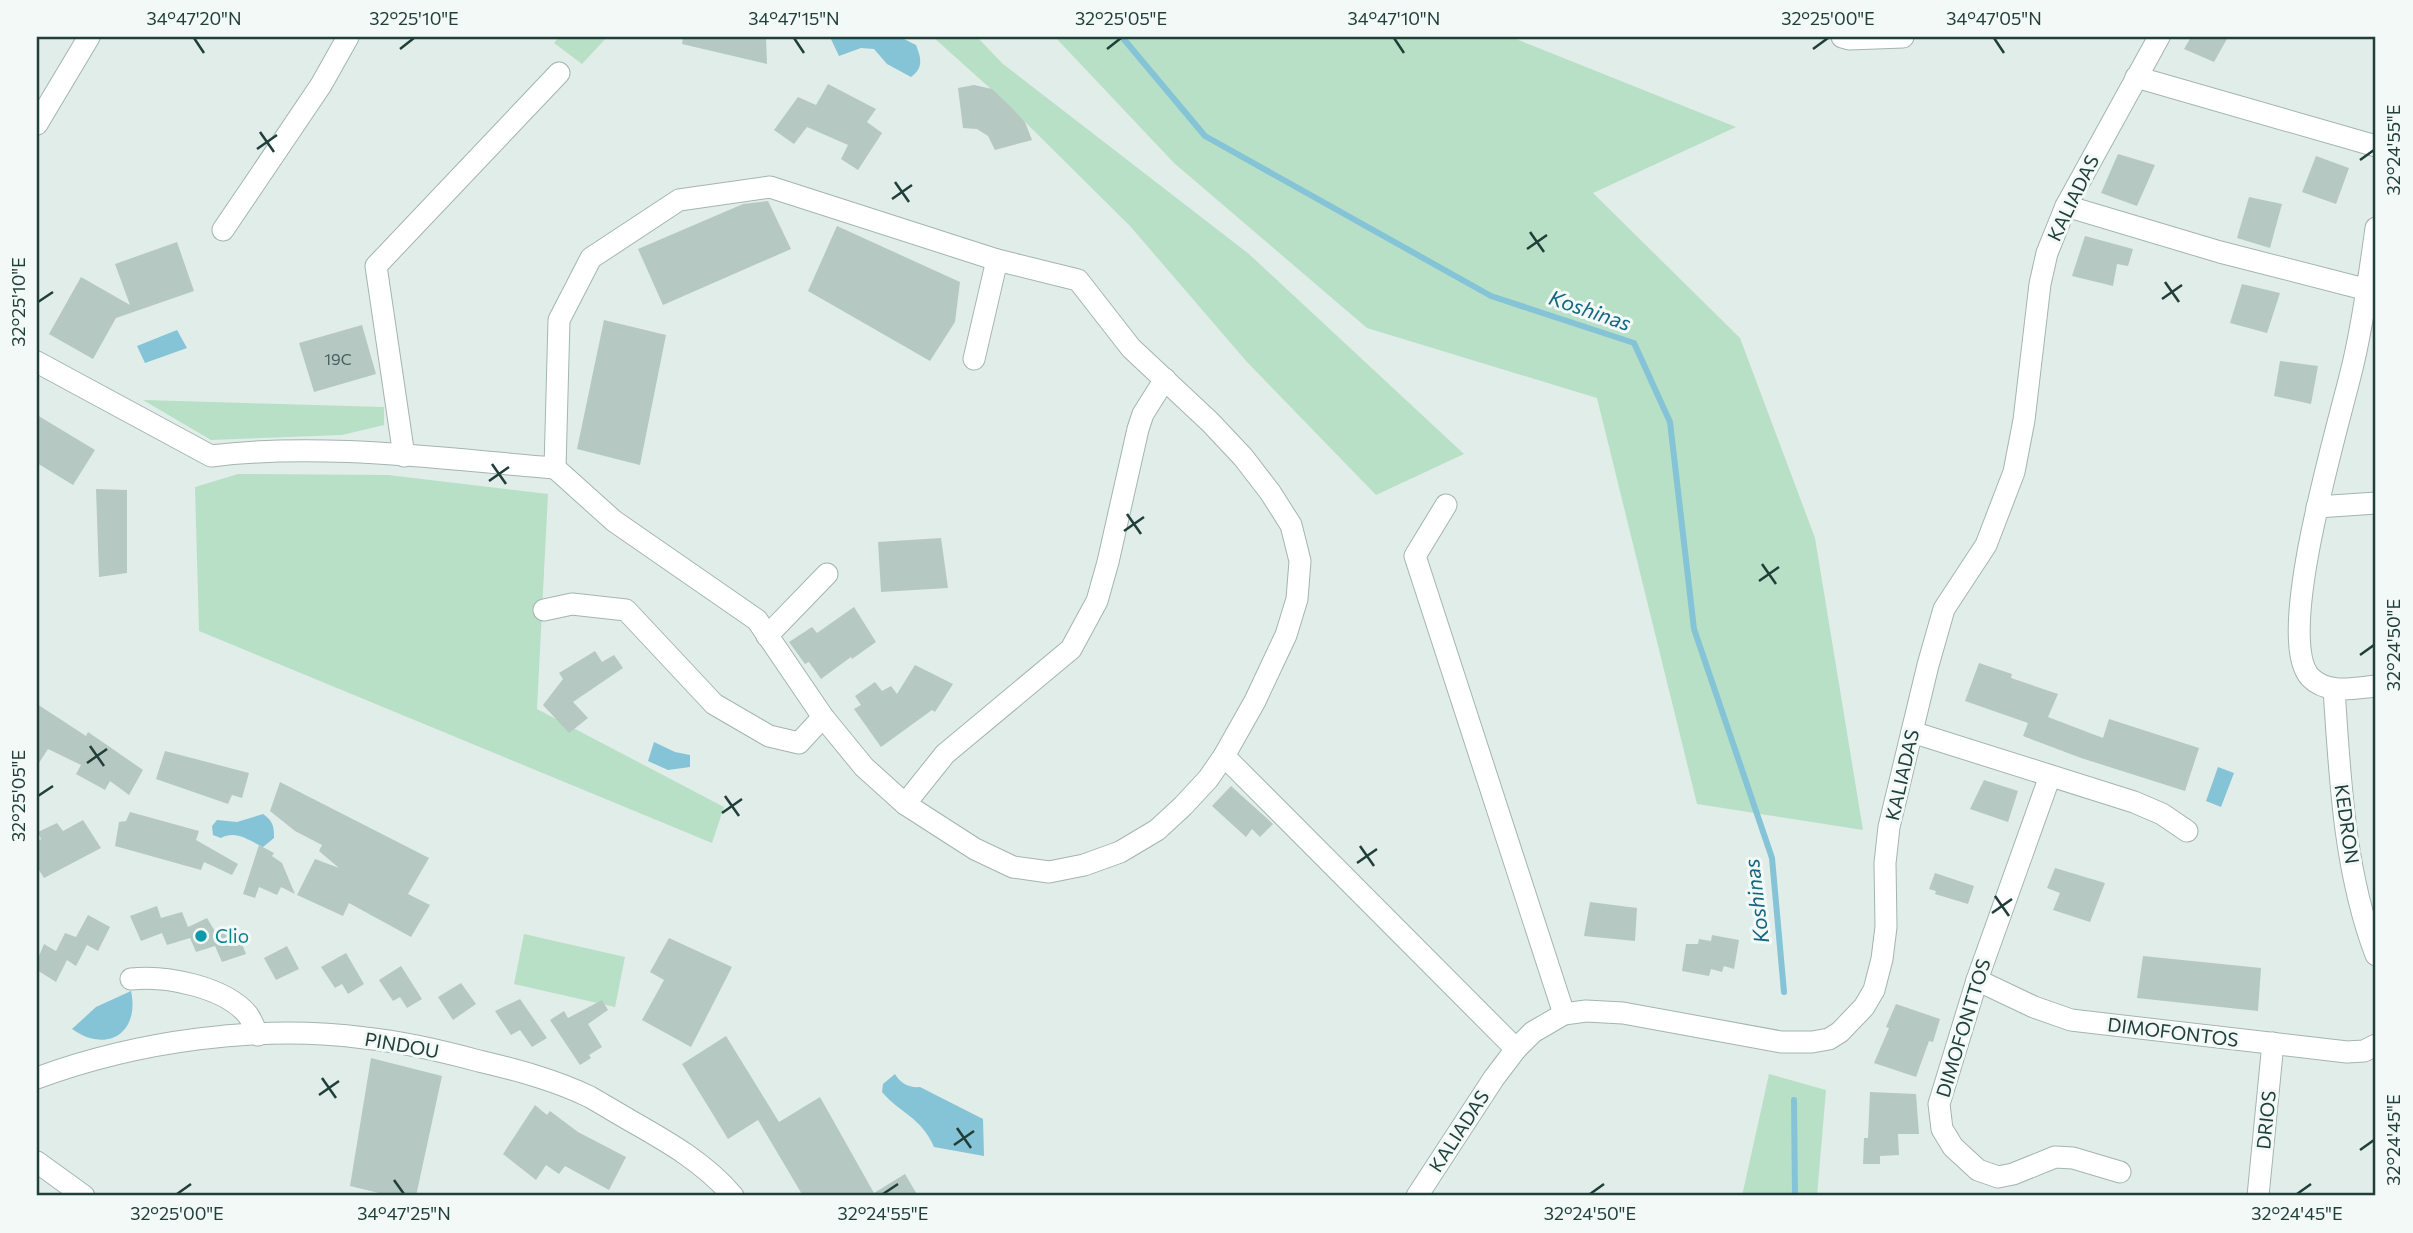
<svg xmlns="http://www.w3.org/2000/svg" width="2413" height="1233" viewBox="0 0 2413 1233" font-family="Commissioner,sans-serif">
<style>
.green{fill:#b8e0c6}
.water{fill:#85c3d7}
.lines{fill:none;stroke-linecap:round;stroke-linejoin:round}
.stream{stroke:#85c3d7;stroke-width:6}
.building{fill:#b6c8c2}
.minor-casing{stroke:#a3b5b1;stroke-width:23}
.minor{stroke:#fff;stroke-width:21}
.ticks{fill:none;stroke:#203f39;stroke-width:2.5}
.culture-dot{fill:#0f9aa8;stroke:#f2f9f6;stroke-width:2.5}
.labels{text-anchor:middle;stroke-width:6;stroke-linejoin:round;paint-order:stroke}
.number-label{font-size:16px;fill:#46615b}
.street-label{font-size:19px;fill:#203f39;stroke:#f2f9f6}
.culture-label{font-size:19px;fill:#0d838f;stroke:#f2f9f6;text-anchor:start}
.water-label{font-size:21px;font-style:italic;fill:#156680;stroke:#f2f9f6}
.neatline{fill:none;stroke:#203f39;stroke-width:2.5}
.ticks-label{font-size:18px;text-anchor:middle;fill:#203f39}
</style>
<rect width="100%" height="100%" fill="#e1ede9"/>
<g class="green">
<path d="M559,37H607L582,64L554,43Z"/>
<path d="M933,37H977L1003,64L1249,254L1464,454L1376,495L1247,362L1130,226L1002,99Z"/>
<path d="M1055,37H1511L1736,127L1593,193L1740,338L1815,538L1863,830L1697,804L1597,398L1367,328L1174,163Z"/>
<path d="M143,400L384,407V425L342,435L211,440Z"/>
<path d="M238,474L388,475L548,494L537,709L724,807L712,843L199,631L195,487Z"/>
<path d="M524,934L625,957L615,1007L514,984Z"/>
<path d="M1769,1074L1826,1090L1817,1196H1742Z"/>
</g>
<g class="water">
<path d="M830,37H900L916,45C921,58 924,68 911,77L887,64L874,49L861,48L839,56Z"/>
<path d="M177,330L187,348L145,363L137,346Z"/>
<path d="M654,742L675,752L690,755V767L668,770L648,761Z"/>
<path d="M2218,767L2234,773L2221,807L2206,801Z"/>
<path d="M263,814C273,821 274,826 274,838L263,847C248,840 236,830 221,838L213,835L212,826L217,820L237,822Z"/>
<path d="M131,991C140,1033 107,1054 72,1029L96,1007Z"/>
<path d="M895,1074C900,1083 909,1088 920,1087L983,1119L984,1156L934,1147C922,1118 900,1113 882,1092L883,1084Z"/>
</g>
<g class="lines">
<g class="stream">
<path d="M1122,37L1205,136L1491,296L1634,343L1670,422L1694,629L1772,858L1784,992"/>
<path d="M1794,1100L1795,1196"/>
</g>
</g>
<g class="building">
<path d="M683,37H766L767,64L682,44Z"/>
<path d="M2191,37H2228L2214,62L2184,49Z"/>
<path d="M828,84L876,109L867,122L882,133L858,170L841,159L848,145L807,127L794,144L774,130L798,97L816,105Z"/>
<path d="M974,85L992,89L1011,107L1025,122L1032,140L995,150L988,136L977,129L963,128L958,88Z"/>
<path d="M2118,154L2155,165L2137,206L2101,193Z"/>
<path d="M2316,156L2349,168L2336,204L2302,192Z"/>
<path d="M2249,197L2282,204L2270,248L2237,238Z"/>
<path d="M768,201L791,249L663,305L638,249L743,204Z"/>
<path d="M837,226L960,282L955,322L930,361L808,291Z"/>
<path d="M2085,236L2133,249L2128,266L2117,264L2113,286L2072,276Z"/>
<path d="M177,242L194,291L116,318L93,359L49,334L81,277L130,305L115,264Z"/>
<path d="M2242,284L2280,293L2267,333L2230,323Z"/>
<path d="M604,320L666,335L640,465L577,449Z"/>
<path d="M362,325L376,374L314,392L299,343Z"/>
<path d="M2280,361L2318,366L2311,404L2274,396Z"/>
<path d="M37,415L95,450L73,485L37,463Z"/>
<path d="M96,489L127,490V573L99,577Z"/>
<path d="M941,538L948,588L881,592L878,542Z"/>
<path d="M854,607L876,642L852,659L851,657L821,679L809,662L805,664L789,642L812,627L817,633Z"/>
<path d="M595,651L602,662L614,655L623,668L573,702L588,718L569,733L543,705L563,679L559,673Z"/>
<path d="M1979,663L2012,674L2011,678L2058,694L2048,717L2103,738L2109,719L2199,748L2185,791L2081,758L2023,736L2028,723L1965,701Z"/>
<path d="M915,665L953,684L935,712L932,710L881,747L854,709L861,705L855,696L875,682L882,691L891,686L897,694Z"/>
<path d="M37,704L86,736L88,732L143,770L129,795L110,781L105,790L76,774L81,765L48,749L37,766Z"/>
<path d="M165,751L249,773L242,798L232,795L228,804L156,779Z"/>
<path d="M1984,780L2018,791L2008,822L1970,809Z"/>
<path d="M280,782L429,858L408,894L430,905L411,937L349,903L343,916L297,895L315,859L339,868L319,851L322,845L295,831L270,811Z"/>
<path d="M1231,786L1273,824L1260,837L1252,829L1246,837L1212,806Z"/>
<path d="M130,812L199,831L196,840L238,864L232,875L204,862L201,870L115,846L119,822L126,821Z"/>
<path d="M83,820L101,848L44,878L37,867V842L41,839L38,832L57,823L63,831Z"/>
<path d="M259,845L274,853L272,856L282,863L295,894L281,887L277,895L259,887L255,898L243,894Z"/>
<path d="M2055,868L2105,883L2090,922L2053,910L2060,893L2047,888Z"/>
<path d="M1935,873L1974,886L1968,904L1935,894L1936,891L1929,889Z"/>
<path d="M1590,902L1637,908L1635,941L1584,936Z"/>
<path d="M157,906L161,918L182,912L188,927L207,918L216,933L235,926L246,954L222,962L215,946L196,952L190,938L167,945L162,933L141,941L130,916Z"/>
<path d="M88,915L110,927L98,951L87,945L76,966L67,960L56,982L37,970V961L44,944L56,951L65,933L76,937Z"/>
<path d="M1712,935L1739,940L1734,969L1724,966L1722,972L1711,969L1709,976L1682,971L1686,944H1698L1699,939L1711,941Z"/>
<path d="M669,938L732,967L691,1047L642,1020L664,980L650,972Z"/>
<path d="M287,946L299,969L276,980L264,958Z"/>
<path d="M346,953L364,984L348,994L342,984L335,988L321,967Z"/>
<path d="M2143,956L2261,968L2258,1011L2137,998Z"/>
<path d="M401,966L422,999L407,1008L400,997L393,1001L379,980Z"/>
<path d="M461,983L476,1004L453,1020L438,997Z"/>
<path d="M520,999L547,1038L532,1047L520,1030L511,1035L495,1011Z"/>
<path d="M602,1000L608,1010L588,1024L602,1047L589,1055L591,1058L580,1065L550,1020L564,1011L568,1018Z"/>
<path d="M1896,1004L1940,1019L1933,1042L1929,1041L1916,1077L1874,1063L1889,1028L1886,1027Z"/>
<path d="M726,1036L779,1122L820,1097L874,1193L905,1174L918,1196H803L758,1120L728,1139L682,1064Z"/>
<path d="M371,1058L442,1076L416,1196H391L350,1186Z"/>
<path d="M1870,1092L1916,1094L1919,1134H1898L1899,1155L1880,1156V1164H1863L1864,1138H1868Z"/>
<path d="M535,1105L547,1115L550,1111L578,1132L626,1157L609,1190L565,1166L559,1174L546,1165L536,1180L503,1154Z"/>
</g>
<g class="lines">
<g class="minor-casing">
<g id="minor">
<path d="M1842,37L1849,39L1903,37"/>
<path d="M2136,77L2376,146"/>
<path d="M37,124L89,37"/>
<path d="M770,187L997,260L1078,280L1131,348L1210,422L1243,457L1270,492L1291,525L1300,561L1297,599L1286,635L1255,701L1224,756L1208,779L1183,806L1157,830L1120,852L1084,865L1049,872L1013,867L975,849L905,804L864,767L823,717L757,620L614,521L555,468L559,320L591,258L679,200Z"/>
<path d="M2066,206L2220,252L2368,290"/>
<path d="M2376,228C2370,272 2364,316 2354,360C2342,415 2273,636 2310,677C2327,695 2355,688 2376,686"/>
<path d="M223,230L321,85L348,37"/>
<path d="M974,359L997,260"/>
<path d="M37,362L211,456C324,442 441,459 555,468"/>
<path d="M404,456L376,266L559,73"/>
<path d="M1446,505L1415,556L1564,1014"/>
<path d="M2317,507L2376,503"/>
<path d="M544,610L572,604L626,610L714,704L769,736L799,743L823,717"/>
<path d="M767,636L827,574"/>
<path d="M2334,689C2340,778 2344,871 2376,955"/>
<path d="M1912,732L2134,802L2162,814L2187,831"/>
<path d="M1224,756L1516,1049"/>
<path d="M2050,776L1977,980L1939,1104L1942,1129L1953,1147L1978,1170L1998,1177L2013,1174L2055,1157L2073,1158L2120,1172"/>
<path d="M905,804L945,754L1071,649L1097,601L1108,562L1138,429L1143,414L1165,379"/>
<path d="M131,979C166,975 225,987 248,1015C252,1021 255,1029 258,1035"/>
<path d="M1977,980L2034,1007L2071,1020L2347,1052L2364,1051L2376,1045"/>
<path d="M37,1078C137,1041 259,1024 365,1038C404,1042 442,1051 479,1061C517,1070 555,1080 590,1097C604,1105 617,1113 631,1121C668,1142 705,1163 733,1196"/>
<path d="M37,1162L84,1196"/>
<path d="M1417,1196L1494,1078L1516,1049L1533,1032L1564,1014L1586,1011L1623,1013L1781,1042H1812L1829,1039L1840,1032L1864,1007L1874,990L1882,959L1886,927L1885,863L1889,827L1928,665L1944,609L1986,545L2014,472L2024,420L2040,284L2047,253L2066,206L2159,37"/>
<path d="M2258,1196L2273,1043"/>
</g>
</g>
<use href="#minor" class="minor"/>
</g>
<path class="ticks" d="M194,38L204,53M794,38L804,53M1394,38L1404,53M1994,38L2004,53M400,49L414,38M1107,49L1121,38M1813,49L1828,38M260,132L274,152M257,149L277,135M2360,160L2374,150M895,182L909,202M892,199L912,185M1530,232L1544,252M1527,249L1547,235M2165,282L2179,302M2162,299L2182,285M38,302L53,292M492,464L506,484M489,481L509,467M1127,514L1141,534M1124,531L1144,517M1762,564L1776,584M1759,581L1779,567M2360,655L2374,645M90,746L104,766M87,763L107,749M38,796L53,786M725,796L739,816M722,813L742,799M1360,846L1374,866M1357,863L1377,849M1995,896L2009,916M1992,913L2012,899M322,1078L336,1098M319,1095L339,1081M957,1128L971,1148M954,1145L974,1131M2360,1150L2374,1140M394,1180L404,1194M177,1194L191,1184M883,1194L898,1184M1590,1194L1604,1184M2297,1194L2311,1184"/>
<circle class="culture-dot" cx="201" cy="936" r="7"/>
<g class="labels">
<g class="number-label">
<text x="338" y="365">19C</text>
</g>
<g class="street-label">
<text transform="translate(2073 198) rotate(-64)" y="7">KALIADAS</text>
<text transform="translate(1902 775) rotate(-77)" y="7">KALIADAS</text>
<text transform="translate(2347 824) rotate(82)" y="7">KEDRON</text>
<text transform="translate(1963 1028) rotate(-73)" y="7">DIMOFONTTOS</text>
<text transform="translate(2173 1032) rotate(7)" y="7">DIMOFONTOS</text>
<text transform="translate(402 1045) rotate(10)" y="7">PINDOU</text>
<text transform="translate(2266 1120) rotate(-84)" y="7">DRIOS</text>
<text transform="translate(1459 1131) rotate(-57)" y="7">KALIADAS</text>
</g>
<g class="culture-label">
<text x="215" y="943">Clio</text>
</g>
<g class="water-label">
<text transform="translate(1590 311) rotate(19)" y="7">Koshinas</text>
<text transform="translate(1757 901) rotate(-97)" y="7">Koshinas</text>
</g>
</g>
<rect width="2413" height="1233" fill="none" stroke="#f2f9f6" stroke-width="77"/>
<rect x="38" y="38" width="2336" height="1156" class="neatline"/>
<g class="ticks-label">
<text x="194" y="25">34°47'20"N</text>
<text x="414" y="25">32°25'10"E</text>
<text x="794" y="25">34°47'15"N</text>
<text x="1121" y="25">32°25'05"E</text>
<text x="1394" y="25">34°47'10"N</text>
<text x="1828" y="25">32°25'00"E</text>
<text x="1994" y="25">34°47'05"N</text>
<text transform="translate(2394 150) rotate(-90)" y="6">32°24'55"E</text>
<text transform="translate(19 302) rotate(-90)" y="6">32°25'10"E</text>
<text transform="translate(2394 645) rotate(-90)" y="6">32°24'50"E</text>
<text transform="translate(19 796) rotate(-90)" y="6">32°25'05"E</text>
<text transform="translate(2394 1140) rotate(-90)" y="6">32°24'45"E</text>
<text x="177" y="1220">32°25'00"E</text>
<text x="404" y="1220">34°47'25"N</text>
<text x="883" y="1220">32°24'55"E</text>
<text x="1590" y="1220">32°24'50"E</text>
<text x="2297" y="1220">32°24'45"E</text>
</g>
</svg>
